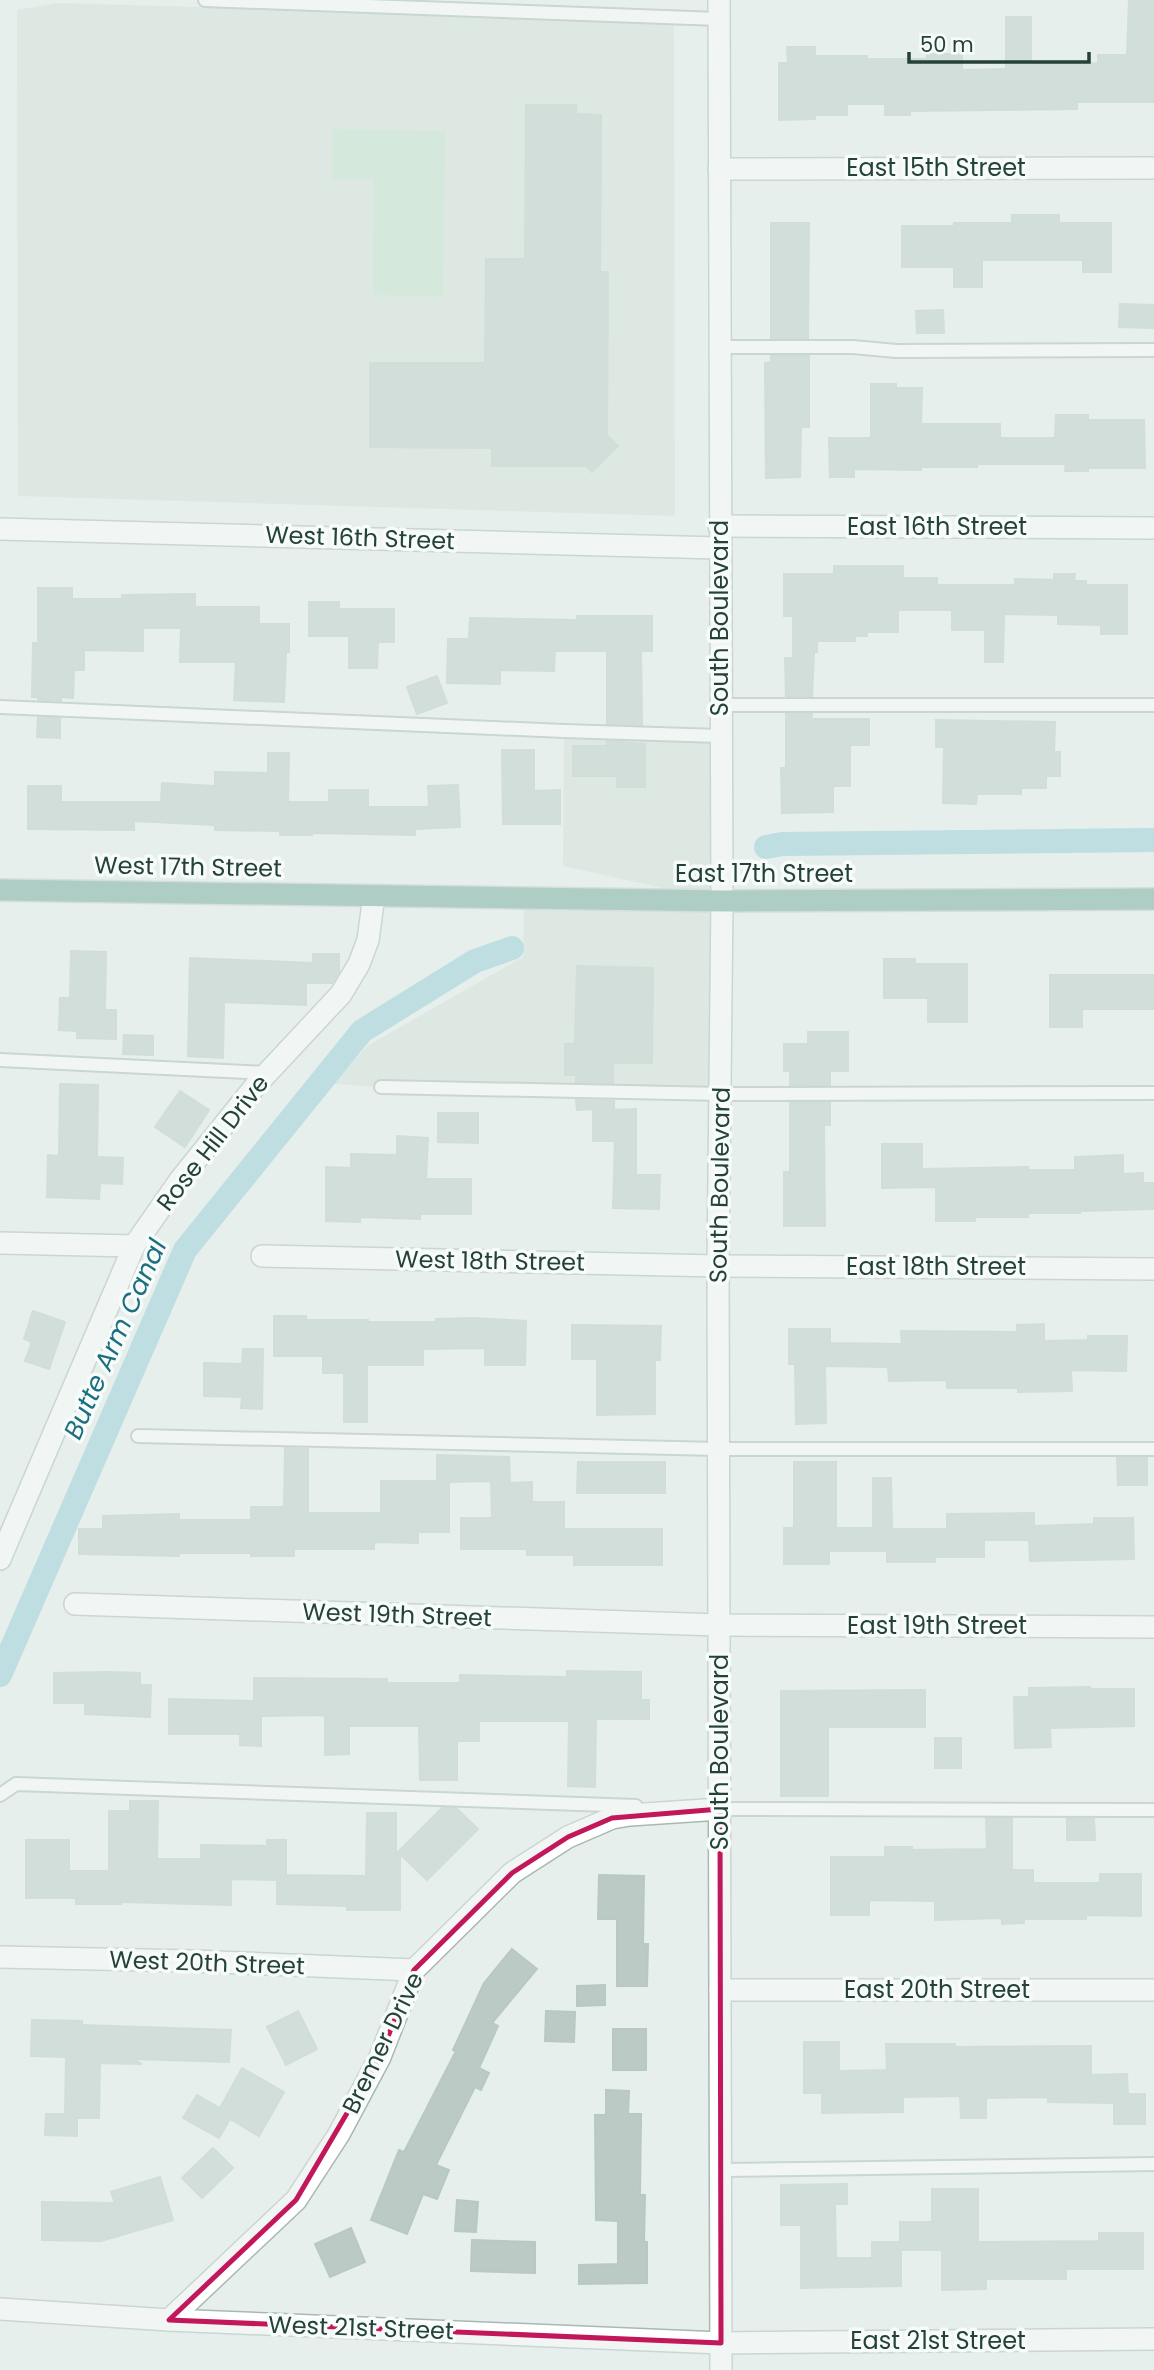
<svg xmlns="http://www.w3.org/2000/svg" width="1154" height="2370" viewBox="0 0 1154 2370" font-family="Poppins,sans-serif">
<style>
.built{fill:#d4dfda}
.green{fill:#bfe0c8}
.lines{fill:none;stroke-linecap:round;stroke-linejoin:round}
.canal{stroke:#8ec9d4;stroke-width:24}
.building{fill:#bbcac4;stroke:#b8c9c2;stroke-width:2}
.service-casing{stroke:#a8b8b2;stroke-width:16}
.minor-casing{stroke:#a8b8b2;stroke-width:24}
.tertiary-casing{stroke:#a8b8b2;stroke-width:24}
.primary-casing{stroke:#c2cac8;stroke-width:24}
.service{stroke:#fff;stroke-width:12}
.minor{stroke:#fff;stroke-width:21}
.tertiary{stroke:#fff;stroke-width:21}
.primary{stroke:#6aa596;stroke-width:21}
.marked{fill:none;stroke:#c2185b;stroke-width:5;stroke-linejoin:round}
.labels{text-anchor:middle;stroke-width:7;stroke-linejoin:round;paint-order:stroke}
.street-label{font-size:24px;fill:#24423a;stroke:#f7fbf9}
.water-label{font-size:26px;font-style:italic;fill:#1c6f80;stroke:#f7fbf9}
</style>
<rect width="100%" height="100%" fill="#e6efeb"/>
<g class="built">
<path d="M58,3L674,21L675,516L18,496L17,10Z"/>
<path d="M564,731L719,736L721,1094L381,1087L334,1084L367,1046L523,957L524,899L716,900L563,866Z"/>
</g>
<path class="green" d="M332,129L445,131L443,296L373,295L374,180L332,179Z"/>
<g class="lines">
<g class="canal">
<path d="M766,847L782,844L1154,840"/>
<path d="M0,1675L185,1250L362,1031L475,961L512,948"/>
</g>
</g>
<g class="building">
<path d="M1129,0H1154V102H1077V109L910,111V115H885V104H847V115H815V119L779,120V63H788L787,47H815V56H867V59H927V54H962V70L1006,69V17H1031V64L1098,63V55H1127Z"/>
<path d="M526,105H576V114L601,115L600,272H608L607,435L618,446L592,472L586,466H492V448L370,447V363H485L486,259H525Z"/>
<path d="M1012,215H1059V223H1111V272H1083V260H982V287H954V267H902V226H954V223H1012Z"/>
<path d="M771,223H809L808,338H771Z"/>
<path d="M1120,304L1154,305V328L1119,327Z"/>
<path d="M943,310L944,333H917L916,311Z"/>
<path d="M771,356H809V427H801L800,477L766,478L765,363L771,362Z"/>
<path d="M871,384H896V388H922L921,424H1000V438H1055L1056,415H1088V420H1144L1145,468H1088V471H1065L1066,464H977V467H921V470L854,469V477H830L829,438H871Z"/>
<path d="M834,566H903V578H937V585H1015V579L1054,580V574H1075L1074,581H1086V585H1127V634H1101V625L1058,624V615L1004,614L1003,662H985V630H952V610H898V632H867V636H855V641H817V652H814L812,696H786L785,658H793V616H784V574H834Z"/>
<path d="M38,588H72V599H122V595L195,594V607H259V624H289V652H286L284,702L234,700L236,662H180L181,628H143V651L84,650V670H74L73,698L61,697V701L38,700V697H32L33,643H38Z"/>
<path d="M309,602H339V609H394V642H378L377,668H349V636H309Z"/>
<path d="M577,616H652V651H641L642,725L607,724V651H555L554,671L500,670V684L447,683L448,639H469L470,618L577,620Z"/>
<path d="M437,676L447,703L417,714L407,687Z"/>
<path d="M786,714H812L811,719H869V745H850V786H833V812L782,813L781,768H786Z"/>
<path d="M38,717L60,718V738L37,737Z"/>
<path d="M936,720L1055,722L1054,752H1060V776H1046V788H1021V794H977L976,804L943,803L944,747H936Z"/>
<path d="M607,741L645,744V787H617V776H573V746H607Z"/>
<path d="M502,750H534V791L560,790V824H503Z"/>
<path d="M268,753H289L288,802H329V790H368V807H429L428,786L458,785L460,827L415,829V835L312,833V835H280V831L215,830V825L134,821V830L28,829V786H61V802H161L162,783L215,786V772L268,773Z"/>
<path d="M71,951L106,952L105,1010H116V1039L77,1038V1031L59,1030L60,998H70Z"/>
<path d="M313,954H339V972L332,983H306V1005L224,1002L223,1058L188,1056L190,958L313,963Z"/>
<path d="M884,959H915V964H967V1022H928V998H884Z"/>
<path d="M577,966L653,968L652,1063H613V1083L576,1082V1075H565V1044H575Z"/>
<path d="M1050,975H1154V1009H1082V1027H1050Z"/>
<path d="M808,1032H848V1071H830V1085H790V1071H784V1044H808Z"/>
<path d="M124,1035L153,1036V1055L123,1054Z"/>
<path d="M60,1084L98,1085L97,1157L123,1158L122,1184L100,1183L99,1199L47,1197L48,1155L59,1156Z"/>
<path d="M180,1091L209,1110L185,1147L155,1127Z"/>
<path d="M576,1100L614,1101V1110L636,1109V1175H660L659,1209L613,1208L615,1141H593V1109L577,1110Z"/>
<path d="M830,1102V1125H824L825,1226H784V1172H790V1103Z"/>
<path d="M438,1113H478V1143L438,1142Z"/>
<path d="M397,1136L428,1138L426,1179H471V1214H420V1219L360,1217V1222L326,1221V1167L351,1168V1154L397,1155Z"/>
<path d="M882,1144H922V1169L1028,1167V1170H1075V1157L1123,1155V1174L1143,1173V1183H1154V1209L1080,1211V1213H1028V1217H975V1221H936V1187L882,1188Z"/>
<path d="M33,1311L65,1322L49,1369L25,1361L32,1342L24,1339Z"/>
<path d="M274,1316H306V1320H368V1322H436V1319L473,1318L526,1321L525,1365H485V1348L423,1349V1365H367V1422H344V1373H323V1356H274Z"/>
<path d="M1044,1324V1341L1088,1340V1336H1127L1126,1371L1071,1370L1072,1391L1018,1392V1388H947V1380L889,1381L888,1367L825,1366L826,1423L796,1424L795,1364H789V1329H830V1343L902,1344L901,1331L1017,1332V1325Z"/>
<path d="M572,1325L661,1326L660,1360H655V1414L597,1415V1359H572Z"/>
<path d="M243,1349H263L262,1409L241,1408L242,1397L204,1396V1363L242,1364Z"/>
<path d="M285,1448L308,1449V1513H381V1481H437V1455L509,1457L510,1483L532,1482V1502H564V1529H662V1565H574V1555H527V1549H461V1518H492L491,1481L449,1482V1532H418V1543L374,1542V1549H294V1556H251V1553H179V1556L79,1554V1529H103V1516L179,1514V1520H251V1507H284Z"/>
<path d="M1117,1458H1147V1485H1118Z"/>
<path d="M578,1462H665V1493H577Z"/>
<path d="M794,1462H836V1528H873V1478H891L892,1529H947V1514L1034,1513V1526L1094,1524V1518H1133L1134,1559L1030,1561L1029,1540H984V1557H935V1562H887V1551H829V1564H784V1528H794Z"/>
<path d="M567,1671L641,1672V1700H649V1719H596L595,1787L568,1786L569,1721H479V1741H457V1780H420L419,1726H349V1754L325,1755V1715L261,1716V1746L240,1745V1734H169V1699L254,1701V1678L387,1679V1683H460V1675L567,1677Z"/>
<path d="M109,1672L140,1673V1685H151L150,1717L85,1714V1703H54V1673Z"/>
<path d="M1090,1687V1689H1134V1726L1050,1728L1051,1747L1015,1748L1014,1697H1029V1688Z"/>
<path d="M925,1690V1727H828V1796H781V1691Z"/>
<rect x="935" y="1738" width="26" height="30"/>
<path d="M130,1801H158L157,1859H201V1845L267,1846V1840H286V1875L366,1876L367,1813H396V1854L442,1808H456L478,1829L427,1880L400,1854V1910H347V1906L277,1904V1880L231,1879V1905L121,1902V1904H76V1898H26V1840H69V1871H109V1811H130Z"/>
<path d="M986,1818H1012V1870H1033V1883H1100V1874H1141V1916L1086,1915V1919H1024V1923L1002,1924V1918L935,1920V1901L869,1900V1915H831V1857H885V1847H912V1850L987,1849Z"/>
<path d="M1067,1819H1094L1095,1840H1067Z"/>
<path d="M599,1875L644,1876L643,1944H648L647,1986H617V1919H598Z"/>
<path d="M512,1949L537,1969L492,2023L498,2026L479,2068L489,2073L481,2090L475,2087L436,2165L449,2170L437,2199L423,2194L407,2234L371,2220L399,2150L404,2152L456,2051L453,2050L484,1983Z"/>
<path d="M605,1985V2005L577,2006V1986Z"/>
<path d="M298,2011L317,2049L286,2065L267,2027Z"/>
<path d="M546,2011L575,2012L574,2042L545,2041Z"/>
<path d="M32,2020L82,2021V2025L231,2030L229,2062L133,2059L142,2064L100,2063L99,2118H77V2136L45,2135L46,2114H65L66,2057L31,2056Z"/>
<rect x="613" y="2029" width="33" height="41"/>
<path d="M804,2042H839V2071L887,2070L886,2044H955V2047L1091,2046V2075L1127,2074L1128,2094H1145V2124H1114V2103L1048,2102V2097L986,2098V2118H961L960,2096L903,2097V2112L822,2113V2093H804Z"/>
<path d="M242,2068L284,2092L259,2136L230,2119L219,2138L183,2118L197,2095L220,2108Z"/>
<path d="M606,2090L629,2091L628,2114H641L640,2195H645L644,2242H647V2283L579,2284V2265L618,2264V2221L596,2220L595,2115H606Z"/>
<path d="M213,2148L233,2168L202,2198L182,2178Z"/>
<path d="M160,2177L173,2220L101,2241L42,2240V2202L115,2203L111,2192Z"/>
<path d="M847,2184V2204H835L836,2258H872V2242H900V2222H932V2189H978V2242L1099,2241V2233H1143V2269H1066V2279H986V2289L942,2290V2250H901V2286L801,2288V2225H781V2185Z"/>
<path d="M457,2200L478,2202L476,2232L455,2231Z"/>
<path d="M351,2228L365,2262L330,2277L315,2244Z"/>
<path d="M472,2240L535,2242V2273L471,2271Z"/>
</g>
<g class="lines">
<g class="service-casing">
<g id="service">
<path d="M205,0L719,19"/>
<path d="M720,347H853L896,351L1154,350"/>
<path d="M719,705H1154"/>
<path d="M0,707L564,731L719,736"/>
<path d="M0,1060L268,1073"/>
<path d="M381,1087L721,1094L1154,1093"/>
<path d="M138,1436L719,1449H1154"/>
<path d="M0,1795L16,1784L636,1806"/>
<path d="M713,1809L1154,1810"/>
<path d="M721,2170L1154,2164"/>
</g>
</g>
<g class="minor-casing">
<g id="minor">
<path d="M719,169L1154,168"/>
<path d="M719,526L1154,528"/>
<path d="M0,529L719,548"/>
<path d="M0,1243L134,1246"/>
<path d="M262,1256L718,1266L1154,1269"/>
<path d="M0,1559L134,1246L180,1180L256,1085L341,994L359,964L368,940L374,896"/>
<path d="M75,1604L719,1625L1154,1627"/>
<path d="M0,1957L192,1961L414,1970"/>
<path d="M720,1990H1154"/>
<path d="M0,2309L169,2320L721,2343L1154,2339"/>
<path d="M169,2320L296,2200L339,2134L380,2057L414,1970L512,1873L568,1837L612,1818L630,1815L720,1809"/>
</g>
</g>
<g class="tertiary-casing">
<path id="tertiary" d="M719,0L722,901L718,1266L721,2370"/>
</g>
<g class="primary-casing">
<path id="primary" d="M0,890L722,901L1154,899"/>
</g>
<use href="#service" class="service"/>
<use href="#minor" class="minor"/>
<use href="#tertiary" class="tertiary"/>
<use href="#primary" class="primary"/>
</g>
<path d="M0 0H1154V2370H0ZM720,1809L721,2343L169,2320L296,2200L380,2057L414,1970L512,1873L568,1837L612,1818Z" fill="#e6efeb" fill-opacity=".55" fill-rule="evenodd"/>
<path class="marked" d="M720,1809L721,2343L169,2320L296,2200L380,2057L414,1970L512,1873L568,1837L612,1818Z"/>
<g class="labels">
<g class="street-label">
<text x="936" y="176">East 15th Street</text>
<text x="937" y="535">East 16th Street</text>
<text transform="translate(360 538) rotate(2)" y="8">West 16th Street</text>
<text transform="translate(720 618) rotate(-90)" y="8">South Boulevard</text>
<text transform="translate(188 867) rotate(1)" y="8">West 17th Street</text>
<text x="764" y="882">East 17th Street</text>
<text transform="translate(213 1143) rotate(-52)" y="8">Rose Hill Drive</text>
<text transform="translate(720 1185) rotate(-89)" y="8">South Boulevard</text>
<text transform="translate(490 1261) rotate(1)" y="8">West 18th Street</text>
<text x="936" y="1275">East 18th Street</text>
<text transform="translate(397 1615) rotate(2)" y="8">West 19th Street</text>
<text x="937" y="1634">East 19th Street</text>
<text transform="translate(720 1752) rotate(-90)" y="8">South Boulevard</text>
<text transform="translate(207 1963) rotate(2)" y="8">West 20th Street</text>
<text x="937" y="1998">East 20th Street</text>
<text transform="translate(383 2043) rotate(-64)" y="8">Bremer Drive</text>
<text transform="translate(361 2328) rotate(2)" y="8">West 21st Street</text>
<text x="938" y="2349">East 21st Street</text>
</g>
<g class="water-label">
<text transform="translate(115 1339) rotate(-66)" y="9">Butte Arm Canal</text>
</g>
</g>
<path d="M909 52v10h180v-10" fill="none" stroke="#24423a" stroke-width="3.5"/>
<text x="920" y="52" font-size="21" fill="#24423a" stroke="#f7fbf9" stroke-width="5" paint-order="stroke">50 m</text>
</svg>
